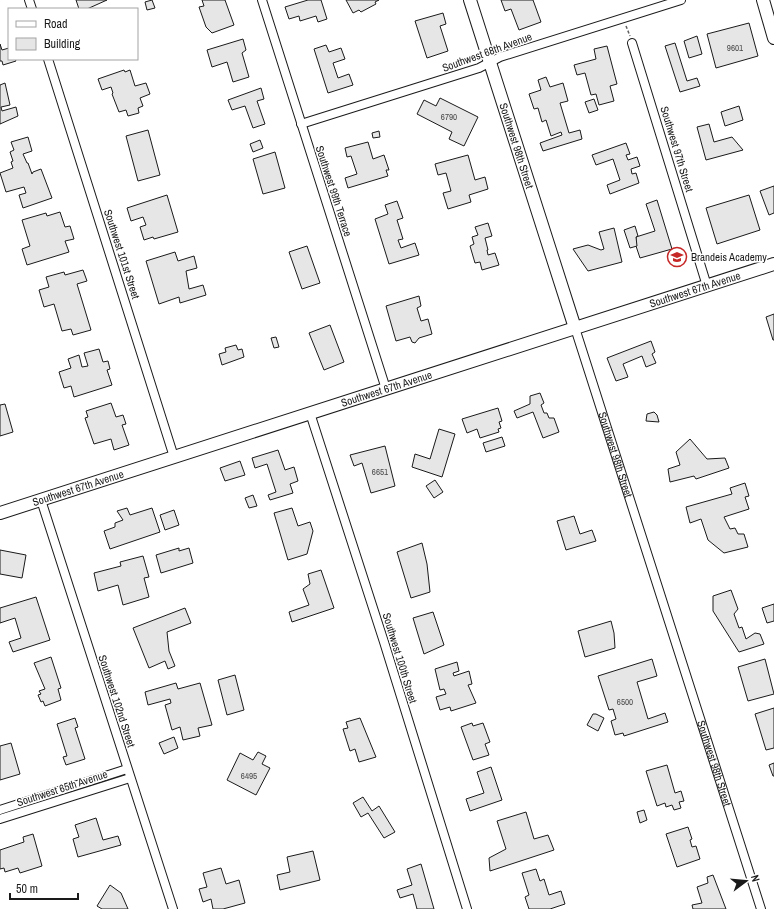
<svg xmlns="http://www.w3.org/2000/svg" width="774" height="909" viewBox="0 0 774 909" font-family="'Archivo Narrow',sans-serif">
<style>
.building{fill:#e6e6e6;stroke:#1a1a1a}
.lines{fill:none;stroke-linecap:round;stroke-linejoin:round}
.street-casing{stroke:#1a1a1a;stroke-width:10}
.secondary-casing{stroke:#1a1a1a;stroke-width:14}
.path{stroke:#5f5f5f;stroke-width:1.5;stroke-dasharray:3 2;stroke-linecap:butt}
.street{stroke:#fff;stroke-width:8}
.secondary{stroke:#fff;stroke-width:12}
.labels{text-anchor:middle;stroke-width:3;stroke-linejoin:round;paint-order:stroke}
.number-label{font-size:9px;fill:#4d4d4d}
.street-label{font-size:11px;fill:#1a1a1a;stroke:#fff}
.poi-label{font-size:11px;fill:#1a1a1a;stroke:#fff;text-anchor:start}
</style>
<rect width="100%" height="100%" fill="#fff"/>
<g class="building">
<path d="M76,0H107L87,9H79Z"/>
<path d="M152,0L155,8L147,10L145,2Z"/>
<path d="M202,0H225L234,25L212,33L206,27L199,7L204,6Z"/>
<path d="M308,0H321L327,19L318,22L316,16L300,21L299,16L289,19L285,7Z"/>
<path d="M346,0H379L375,2L376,4L361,12L359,10L353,13Z"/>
<path d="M501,0H533L541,22L519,30L511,9L505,11Z"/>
<path d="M443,13L446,24L440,26L448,51L427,58L415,21Z"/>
<path d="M749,23L758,56L716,68L707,34Z"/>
<path d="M697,36L702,54L689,58L684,41Z"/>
<path d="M243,39L246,50L242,53L249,77L233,82L227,62L212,67L207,50Z"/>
<path d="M675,43L687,81L697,78L700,86L680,92L665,46Z"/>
<path d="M0,44L2,50L9,48V59H15L16,61L3,65L2,61H0Z"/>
<path d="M326,45L329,52L341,48L345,59L333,63L338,78L349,74L353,85L328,93L314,49Z"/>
<path d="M607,46L617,84L610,86L614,101L599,105L596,94L591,95L585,73L577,75L574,65L596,59L594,49Z"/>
<path d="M124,70L125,72L130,70L135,86L146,83L150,94L140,98L143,106L138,108L139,113L128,116L126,110L119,112L112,94L113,93L111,87L102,90L98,79Z"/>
<path d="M546,77L550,87L563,83L568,101L560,103L569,133L580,130L582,139L543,151L540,143L562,135L561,132L551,136L546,120L542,122L538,108L534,109L529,94L541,90L538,80Z"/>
<path d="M5,83L10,105L1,107L2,111L16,107L18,116L0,124V85Z"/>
<path d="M261,88L264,99L257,101L265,124L253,128L245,106L232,110L228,100Z"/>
<path d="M440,98L478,117L464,146L449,139L452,132L417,114L424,100L436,106Z"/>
<path d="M594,99L598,110L589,113L585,102Z"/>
<path d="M739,106L743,120L725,126L721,112Z"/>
<path d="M709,124L714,142L732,137L743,150L706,160L697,127Z"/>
<path d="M148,130L160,175L138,181L126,136Z"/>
<path d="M379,131L380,137L373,138L372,133Z"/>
<path d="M28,137L32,151L23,154L27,163H28L32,174L33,172L41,169L52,198L23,208L19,195L26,193L24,187L6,192L0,173L13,168L11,162L13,161L10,152L14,150L11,142Z"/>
<path d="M260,140L263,148L253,152L250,144Z"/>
<path d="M368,142L373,159L384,155L389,170H386L388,176L348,188L345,178L357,174L351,156L347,157L345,148Z"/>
<path d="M626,143L630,154L626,155L628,160L637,157L640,166L631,169L632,174L636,173L639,183L610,194L607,185L620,180L613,159L596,165L592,155Z"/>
<path d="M275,152L285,188L263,194L253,159Z"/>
<path d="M468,155L475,180L485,177L488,189L469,195L471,202L448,209L443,193L451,191L446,173L438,175L435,164Z"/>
<path d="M774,186V213L769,215L760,191Z"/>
<path d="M167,195L178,232L154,239L153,237L144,240L140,227L146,225L143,217L131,221L127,208Z"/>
<path d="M749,195L760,230L717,244L706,208Z"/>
<path d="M657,200L672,249L640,258L636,246V237L655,231L646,204Z"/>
<path d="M397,201L403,218L397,220L403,239L398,240L401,248L415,243L419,255L389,264L375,219L388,214L385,205Z"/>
<path d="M60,212L65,227L70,226L74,239L65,241L69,252L27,265L22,249L30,246L22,220L46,213L47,216Z"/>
<path d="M488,223L492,236L485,238L488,250H487L488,255L495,253L499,265L482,270L480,262L475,263L470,246L474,244L472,237L478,235L475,227Z"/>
<path d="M635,226L638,236L636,237L637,246L630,248L624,230Z"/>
<path d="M614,228L622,262L588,271L573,249L588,245L601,250L604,249L599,232Z"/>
<path d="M307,246L320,283L302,289L289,252Z"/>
<path d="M175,252L178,261L194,256L197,268L186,271L189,289L203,285L206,295L180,303L179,297L159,304L146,261Z"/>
<path d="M83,270L87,281L77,284L91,330L73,335L71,329L62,331L54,304L44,307L39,290L49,287L46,277L64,272L65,275Z"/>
<path d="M419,296L421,306L417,308L421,321L428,319L432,334L419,338L415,343L412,342L410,337L396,341L386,306Z"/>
<path d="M774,314V340H773L766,317Z"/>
<path d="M330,325L344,362L324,370L309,333Z"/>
<path d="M276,337L279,347L274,348L271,338Z"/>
<path d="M651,341L655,352L652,354L656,363L646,367L642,356L623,364L628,377L616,381L607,358Z"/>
<path d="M236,345L238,350L242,349L244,357L222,365L219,354L226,352L225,348Z"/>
<path d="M99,349L103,362L108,361L110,369L107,370L112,385L74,397L71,386L64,388L59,372L71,368L68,359L79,355L82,367L88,366L84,353Z"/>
<path d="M540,393L544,403L541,405L544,413H547L549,418H554L559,432L543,438L533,412L517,418L514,411L530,404V396Z"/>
<path d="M111,403L116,417L123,415L126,424L122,425L129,445L114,450L111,439L94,444L85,418L88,417L86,411Z"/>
<path d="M5,404L13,432L0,436V405Z"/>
<path d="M498,408L502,421L499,422L501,428L498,429L499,432L480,438L477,429L467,433L462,419Z"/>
<path d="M654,412L657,415L659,422L646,421L647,414Z"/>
<path d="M439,429L455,434L442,477L412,467L415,454L430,459Z"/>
<path d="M502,437L505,446L486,452L483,443Z"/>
<path d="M690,439L707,459L725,458L729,468L696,479L694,476L670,482L668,469L680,465L676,452Z"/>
<path d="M385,446L395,486L371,493L362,463L354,466L350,455Z"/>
<path d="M278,450L285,470L294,467L298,481L290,484L293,493L270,500L268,495L276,492L267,464L255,468L252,458Z"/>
<path d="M240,461L245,475L225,481L220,468Z"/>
<path d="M435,480L443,492L434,498L426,486Z"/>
<path d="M745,483L749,496L745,497L749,509L724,517L730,529L735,528L738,534H744L748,547L724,553L708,540L701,519L690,523L686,507L732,494L730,488Z"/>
<path d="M253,495L257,506L249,508L245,498Z"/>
<path d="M127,508L130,515L152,508L160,532L110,549L104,531L115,527V523L123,520L117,511Z"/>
<path d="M292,508L298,526L310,522L313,531L307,554L288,560L274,513Z"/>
<path d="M174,510L179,525L165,530L160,515Z"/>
<path d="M574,516L580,534L592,530L596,541L566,550L557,521Z"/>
<path d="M422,543L427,564L430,592L411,598L397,552Z"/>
<path d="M179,548V551L189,548L193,563L161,573L156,555Z"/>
<path d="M0,550L26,555L22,578L0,574Z"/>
<path d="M143,556L149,577L144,578L149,597L123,605L118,585L98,591L94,573L121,566L120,562Z"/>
<path d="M321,570L334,608L292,622L289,612L309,605L303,589L310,584L308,574Z"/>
<path d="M731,590L738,609L734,614L739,628L742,627L746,639L755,633L760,634L764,644L739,652L713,611V596Z"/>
<path d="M36,597L50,640L13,652L9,642L21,638L15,618L0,623V608Z"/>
<path d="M774,604V621L767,623L762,608Z"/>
<path d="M185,608L191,623L167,632L169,651L175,666L168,669L165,661L149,668L133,628Z"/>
<path d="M433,612L444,645L424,654L413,618Z"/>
<path d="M611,621L614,633L615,648L585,657L578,631Z"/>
<path d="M51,657L61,688L58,689L61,700L45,706L43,701L41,702L38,695L41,694L39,691L45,689L34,663Z"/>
<path d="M652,659L657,676L637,682L648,719L665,713L668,722L624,736L623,733L615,735L611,721L616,719L613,709L609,710L598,676Z"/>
<path d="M765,659L774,694L748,701L738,667Z"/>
<path d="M457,662L459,671L453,673L454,676L469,671L472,684L468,685L476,703L451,711L450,707L440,710L436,697L446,694L444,689L440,690L435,669Z"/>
<path d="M235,675L244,710L227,715L218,680Z"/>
<path d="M176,683L178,689L200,683L212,725L198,728L200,736L183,740L180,727L172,730L165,705L171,703L170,699L148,705L145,692Z"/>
<path d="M774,708V748L766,750L755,714Z"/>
<path d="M593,714H596L604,718L598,731L587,725Z"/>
<path d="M75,718L78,727L75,728L85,759L66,765L63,757L67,756L57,724Z"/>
<path d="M360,718L376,757L359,762L355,749L350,751L343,729L348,728L346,722Z"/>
<path d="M472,723L473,726L483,723L490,742L485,744L489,755L473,760L461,727Z"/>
<path d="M174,737L178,748L164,754L159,743Z"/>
<path d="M11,743L20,774L0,780V746Z"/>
<path d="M258,752L266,756L262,764L270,768L256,795L227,780L240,753L253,760Z"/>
<path d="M774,763V776H773L769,765Z"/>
<path d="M667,765L675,793L681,791L684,801L679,802L681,808L674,810L672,805L666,807L665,803L657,806L646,771Z"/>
<path d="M491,767L502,800L470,811L466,799L484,793L477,772Z"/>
<path d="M363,797L372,811L379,806L395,832L384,838L368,813L361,817L353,803Z"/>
<path d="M644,810L647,820L640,823L637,812Z"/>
<path d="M526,812L534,839L548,835L554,850L490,871L489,858L506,849L497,821Z"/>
<path d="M96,818L103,840L118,836L121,845L78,857L73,839L79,837L75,825Z"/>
<path d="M688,827L692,839L690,840L692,847L696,846L700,859L677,867L666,834Z"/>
<path d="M33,834L42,866L20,873L18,868L5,872L4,868L0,869V850L24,842L23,837Z"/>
<path d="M313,851L320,880L280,890L277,875L290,872L287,857Z"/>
<path d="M421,864L434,909H417L413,894L400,898L397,890L412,885L407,869Z"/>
<path d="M221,868L226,884L239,880L245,903L223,909H213L211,899L203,902L199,889L207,887L203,873Z"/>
<path d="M536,869L540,881L544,879L549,895L561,891L565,904L550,909H529L525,897L529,895L522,873Z"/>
<path d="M713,875L726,909H693L692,905L702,903L697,887L708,883L707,877Z"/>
<path d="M110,885L121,893L128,909H102L97,906Z"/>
</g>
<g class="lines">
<g class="street-casing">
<g id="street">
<path d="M29,0L32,9"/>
<path d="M262,0L386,389"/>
<path d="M632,43L707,286"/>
<path d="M48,59L174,457"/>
<path d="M301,124L479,68L500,57L681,0"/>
<path id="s1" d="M575,328L761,909"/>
<path d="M310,413L384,642L467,909"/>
<path d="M41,500L173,909"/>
<path d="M0,810L127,769"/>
<path d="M0,819L130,778"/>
</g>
</g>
<g class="secondary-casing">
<g id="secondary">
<path id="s2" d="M470,0L575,328"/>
<path d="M763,0L774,38"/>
<path id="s3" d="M0,513L774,264"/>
</g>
</g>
<path class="path" d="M626,26L630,36"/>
<use href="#street" class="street"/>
<use href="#secondary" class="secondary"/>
</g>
<defs>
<g id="school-ring" transform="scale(1)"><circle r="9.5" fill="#fff" stroke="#c62828" stroke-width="1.5"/><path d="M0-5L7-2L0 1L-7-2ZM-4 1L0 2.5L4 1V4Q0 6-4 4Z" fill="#c62828"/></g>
</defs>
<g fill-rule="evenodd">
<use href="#school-ring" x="677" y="257"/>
</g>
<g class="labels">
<g class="number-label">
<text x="735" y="51">9601</text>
<text x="449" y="120">6790</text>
<text x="380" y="475">6651</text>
<text x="625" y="705">6500</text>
<text x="249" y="779">6495</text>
</g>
<g class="street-label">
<text transform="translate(487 52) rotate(-20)" y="4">Southwest 68th Avenue</text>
<text dy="4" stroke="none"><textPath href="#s2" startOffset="153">Southwest 98th Street</textPath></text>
<text transform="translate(677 149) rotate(73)" y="4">Southwest 97th Street</text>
<text transform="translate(334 191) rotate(72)" y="4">Southwest 99th Terrace</text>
<text transform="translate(122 254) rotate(72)" y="4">Southwest 101st Street</text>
<text dy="4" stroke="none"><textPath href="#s3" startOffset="730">Southwest 67th Avenue</textPath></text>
<text dy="4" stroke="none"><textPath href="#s3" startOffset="406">Southwest 67th Avenue</textPath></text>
<text dy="4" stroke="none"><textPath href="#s1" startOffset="133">Southwest 98th Street</textPath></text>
<text dy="4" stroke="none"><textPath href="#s3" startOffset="82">Southwest 67th Avenue</textPath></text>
<text transform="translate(400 658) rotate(73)" y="4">Southwest 100th Street</text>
<text transform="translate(117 701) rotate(72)" y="4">Southwest 102nd Street</text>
<text dy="4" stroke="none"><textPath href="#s1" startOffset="457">Southwest 98th Street</textPath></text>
<text transform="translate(62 788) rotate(-18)" y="4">Southwest 65th Avenue</text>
</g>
<g class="poi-label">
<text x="691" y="261">Brandeis Academy</text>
</g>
</g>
<rect x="8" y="8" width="130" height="52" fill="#ffffff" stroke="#a3a3a3"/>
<rect x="16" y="21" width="20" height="6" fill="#ffffff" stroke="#a3a3a3"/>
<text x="44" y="28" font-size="12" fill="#1a1a1a">Road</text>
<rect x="16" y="38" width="20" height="12" fill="#e6e6e6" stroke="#a3a3a3"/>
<text x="44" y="48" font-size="12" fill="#1a1a1a">Building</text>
<g transform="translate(746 881) rotate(74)" stroke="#ffffff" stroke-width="3" paint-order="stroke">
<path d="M0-3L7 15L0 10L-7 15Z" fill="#1a1a1a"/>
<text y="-6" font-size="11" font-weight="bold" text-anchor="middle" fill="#1a1a1a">N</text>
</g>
<path d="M10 893v6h68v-6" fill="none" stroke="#1a1a1a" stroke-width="2"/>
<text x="16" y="893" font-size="12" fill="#1a1a1a" stroke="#ffffff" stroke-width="3" paint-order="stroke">50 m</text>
</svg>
